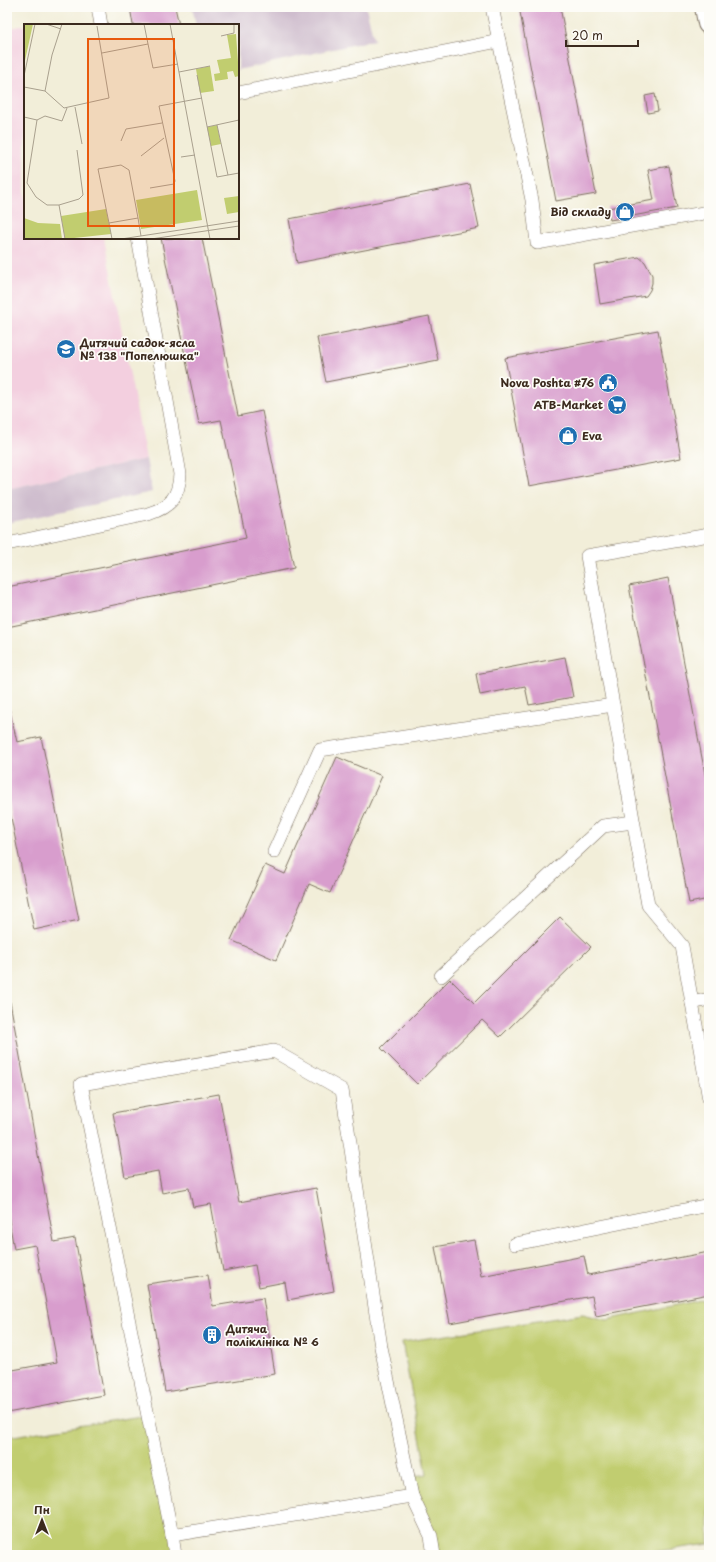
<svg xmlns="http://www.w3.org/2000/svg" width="716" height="1562" viewBox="0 0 716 1562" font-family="'Playpen Sans',sans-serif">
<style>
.built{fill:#f3cfdf}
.industrial{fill:#cfbdce}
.green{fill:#c1cd6f;stroke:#7e7c46}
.building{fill:#d89dcd}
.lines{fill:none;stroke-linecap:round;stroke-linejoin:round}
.lane-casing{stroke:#7b6f5f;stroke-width:14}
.secondary-casing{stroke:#7b6f5f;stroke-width:24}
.lane{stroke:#fff;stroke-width:13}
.secondary{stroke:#fff;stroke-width:22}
.labels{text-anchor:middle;stroke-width:3.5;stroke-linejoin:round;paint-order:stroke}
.poi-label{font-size:11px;font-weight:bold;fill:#3b2a1e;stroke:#fdfcf7;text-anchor:end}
.inset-road{fill:none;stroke:#a9a08e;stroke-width:1}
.view{fill:#e8590c;fill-opacity:0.15;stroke:#e8590c;stroke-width:2}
.inset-edge{fill:none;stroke:#3b2a1e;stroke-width:2}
</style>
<rect width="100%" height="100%" fill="#fdfcf7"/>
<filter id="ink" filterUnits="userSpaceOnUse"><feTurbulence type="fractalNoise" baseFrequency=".025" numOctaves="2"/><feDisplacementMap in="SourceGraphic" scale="8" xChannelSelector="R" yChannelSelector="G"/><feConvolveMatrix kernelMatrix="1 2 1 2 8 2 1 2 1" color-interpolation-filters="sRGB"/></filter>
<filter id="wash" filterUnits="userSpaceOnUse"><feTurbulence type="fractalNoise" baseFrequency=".012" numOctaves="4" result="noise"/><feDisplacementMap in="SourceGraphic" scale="16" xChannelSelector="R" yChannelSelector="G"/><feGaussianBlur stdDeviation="0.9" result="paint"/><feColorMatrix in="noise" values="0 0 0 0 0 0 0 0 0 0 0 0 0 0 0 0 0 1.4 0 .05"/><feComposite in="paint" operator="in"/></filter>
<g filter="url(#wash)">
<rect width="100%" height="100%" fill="#f2eed9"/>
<path class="built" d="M25,25V238H104L146,459L7,489V29Z"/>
<g class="industrial">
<path d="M192,7H366L374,40L238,70V25H196Z"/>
<path d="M146,459L152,492L7,523V489Z"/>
</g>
<g class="green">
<path d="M709,1298V1544L631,1555H434L408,1477L427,1474L402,1342L583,1314L607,1320Z"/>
<path d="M148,1415L175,1555H7V1437Z"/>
</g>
<g id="blocks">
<g class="building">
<path d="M130,7H175L179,25H133Z"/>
<path d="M519,7H560L596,194L556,201Z"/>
<path d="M655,94L658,111L648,113L645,96Z"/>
<path d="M669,166L677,208L610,220L608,208L654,200L648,170Z"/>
<path d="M470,184L479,228L297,263L289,219Z"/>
<path d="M161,238H202L238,416L262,411L294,568L7,627V587L246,538L221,420L199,424Z"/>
<path d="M639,257L645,262L652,275V283L650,290L646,296L600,304L594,265Z"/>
<path d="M429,316L438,360L326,382L317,338Z"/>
<path d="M658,330L681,458L529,486L505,358Z"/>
<path d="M668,578L709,795V899L689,903L629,586Z"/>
<path d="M565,657L573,697L529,705L525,686L480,695L476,674Z"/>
<path d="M7,699L17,742L41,737L79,920L34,930L7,798Z"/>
<path d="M337,757L382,776L330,893L309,884L276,960L231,940L265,865L285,874Z"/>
<path d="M560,917L591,947L500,1037L482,1020L417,1084L381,1048L450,979L474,1003Z"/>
<path d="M10,1002L54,1242L75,1238L104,1395L7,1413V1371L57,1362L35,1245L14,1249L7,1209V1003Z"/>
<path d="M219,1094L239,1202L316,1188L334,1291L288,1300L285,1282L259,1287L255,1265L223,1271L211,1204L193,1207L189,1188L162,1193L158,1171L125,1177L113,1113Z"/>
<path d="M474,1240L481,1276L584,1256L588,1275L709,1252V1294L596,1316L592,1296L450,1323L435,1247Z"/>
<path d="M208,1275L213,1306L263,1298L275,1374L165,1392L147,1284Z"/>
</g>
</g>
</g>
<g filter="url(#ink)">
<use href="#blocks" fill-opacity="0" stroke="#7b6f5f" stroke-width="1"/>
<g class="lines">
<g class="lane-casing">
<g id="lane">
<path d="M98,7L101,25"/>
<path d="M492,7L499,41"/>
<path d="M238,93L499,41L532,200L537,243L709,212"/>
<path d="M709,535L587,556L648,905L682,946L709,1099"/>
<path d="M7,544L148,514C170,507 179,497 180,474L138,238"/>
<path d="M274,852L320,750L613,705"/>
<path d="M441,976L603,826L633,822"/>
<path d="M692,1003L709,999"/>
<path d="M515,1244L709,1205"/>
<path d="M172,1535L81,1084L274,1051L342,1090L381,1347L412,1496"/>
<path d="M175,1555L172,1535L412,1496L431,1536L434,1555"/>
</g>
</g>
<g class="secondary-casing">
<path id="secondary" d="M706,7L709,23"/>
</g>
<use href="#lane" class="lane"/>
<use href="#secondary" class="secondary"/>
</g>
</g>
<defs>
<g id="shop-disc" transform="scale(1)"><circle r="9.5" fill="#1f6fb2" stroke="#fdfcf7"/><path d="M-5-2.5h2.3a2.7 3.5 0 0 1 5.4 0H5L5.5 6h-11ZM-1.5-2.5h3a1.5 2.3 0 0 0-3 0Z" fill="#fff"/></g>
<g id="school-disc" transform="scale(1)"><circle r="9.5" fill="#1f6fb2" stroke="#fdfcf7"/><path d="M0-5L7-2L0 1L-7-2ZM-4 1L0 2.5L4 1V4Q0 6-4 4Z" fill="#fff"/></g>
<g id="civic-disc" transform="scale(1)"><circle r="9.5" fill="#1f6fb2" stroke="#fdfcf7"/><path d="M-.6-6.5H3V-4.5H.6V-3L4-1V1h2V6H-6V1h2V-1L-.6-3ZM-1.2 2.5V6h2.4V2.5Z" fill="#fff"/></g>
<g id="supermarket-disc" transform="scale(1)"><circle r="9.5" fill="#1f6fb2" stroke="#fdfcf7"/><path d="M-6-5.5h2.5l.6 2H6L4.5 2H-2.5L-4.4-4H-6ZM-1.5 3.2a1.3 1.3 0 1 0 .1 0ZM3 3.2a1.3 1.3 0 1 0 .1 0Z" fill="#fff"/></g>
<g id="building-disc" transform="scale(1)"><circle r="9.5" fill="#1f6fb2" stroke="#fdfcf7"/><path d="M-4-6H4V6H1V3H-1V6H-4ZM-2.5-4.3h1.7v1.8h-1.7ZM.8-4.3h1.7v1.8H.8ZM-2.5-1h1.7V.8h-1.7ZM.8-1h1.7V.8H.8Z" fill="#fff"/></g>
</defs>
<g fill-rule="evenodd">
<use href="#shop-disc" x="625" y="212"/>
<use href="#school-disc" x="66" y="349"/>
<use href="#civic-disc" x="608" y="383"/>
<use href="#supermarket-disc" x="617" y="405"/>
<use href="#shop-disc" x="568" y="436"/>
<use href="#building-disc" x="212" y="1335"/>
</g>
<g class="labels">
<g class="poi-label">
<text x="611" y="216">Від складу</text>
<text x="80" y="347" text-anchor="start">Дитячий садок-ясла<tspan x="80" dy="13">№ 138 "Попелюшка"</tspan></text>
<text x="594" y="387">Nova Poshta #76</text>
<text x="603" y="409">ATB-Market</text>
<text x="582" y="440" text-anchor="start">Eva</text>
<text x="226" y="1333" text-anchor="start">Дитяча<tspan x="226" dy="13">поліклініка № 6</tspan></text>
</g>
</g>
<g transform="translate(24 24)">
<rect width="215" height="215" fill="#f2eed9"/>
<path d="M0,0H9L0,41ZM212,10L215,52L211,53L209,47L203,48L204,55L191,57L190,50L196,49L193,36L207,34L203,11ZM186,42L190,67L176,69L172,45ZM193,101L197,120L187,122L183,103ZM173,166L178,196L117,205L112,176ZM215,172V188L203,190L200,174ZM82,185L87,210L41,215L37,192ZM0,194L14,199L36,200L38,215H0Z" fill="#c1cd6f"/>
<path class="inset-road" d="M22,0L37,5M38,0L28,31L21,67L40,84L85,74L73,2M120,0L124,20M146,0L186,215M197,12L210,9V0M78,29L124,20L129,44L154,40M155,48L186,42M173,51L193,153L215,149M0,52L11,0M0,63L21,67M51,83L58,120M0,93L13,96L3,159L12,173L23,181H35L55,175L59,171L53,126M13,96L21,92L38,97L43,84M193,101L204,151M183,103L215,96M97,117L102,105L138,99M117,132L140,114M157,133L171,131M126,164L150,160L151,157L135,82L178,74M35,181L41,215M85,199L74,145L97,141L105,146L114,194M88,215L85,199L114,194L117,212M97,215L215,197M127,215L215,202"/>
<path class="view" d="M64,15H150V202H64Z"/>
<rect width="215" height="215" class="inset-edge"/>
</g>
<rect width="716" height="1562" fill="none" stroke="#fdfcf7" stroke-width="24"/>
<g transform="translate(42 1520)" stroke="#fdfcf7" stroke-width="3" paint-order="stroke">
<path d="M0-3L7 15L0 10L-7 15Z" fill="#3b2a1e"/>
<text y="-6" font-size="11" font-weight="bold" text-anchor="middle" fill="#3b2a1e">Пн</text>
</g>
<path d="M566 40v6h72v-6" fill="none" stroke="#3b2a1e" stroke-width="2"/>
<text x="572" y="40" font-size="12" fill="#3b2a1e" stroke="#fdfcf7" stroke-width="3" paint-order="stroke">20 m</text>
</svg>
